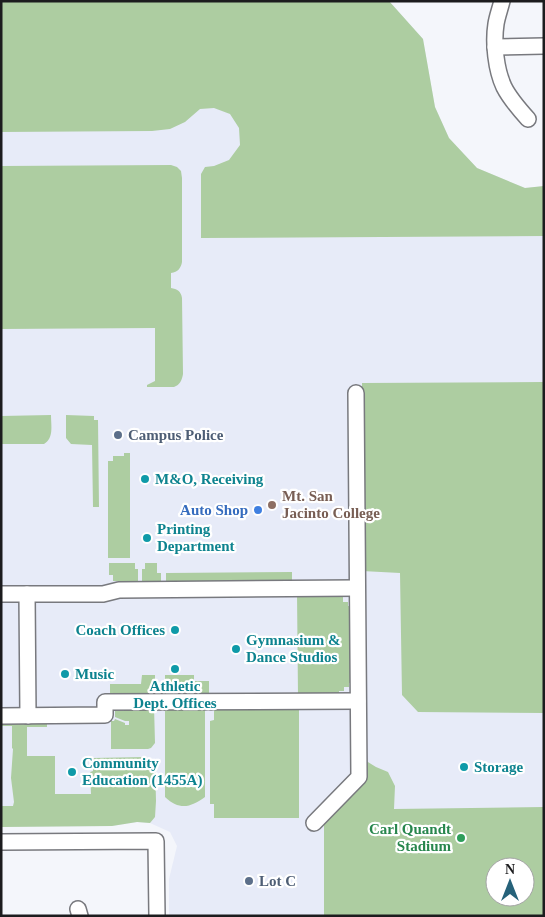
<svg xmlns="http://www.w3.org/2000/svg" width="545" height="917" viewBox="0 0 545 917" font-family="'Times New Roman',serif">
<style>
.built{fill:#e7ebf8;fill-rule:evenodd}
.green{fill:#adcda1;fill-rule:evenodd}
.lines{fill:none;stroke-linecap:round;stroke-linejoin:round}
.minor-casing{stroke:#78797e;stroke-width:18}
.minor{stroke:#fff;stroke-width:15}
.service-dot{fill:#5c6f8a;stroke:#fff;stroke-width:2}
.culture-dot{fill:#0f9aa8;stroke:#fff;stroke-width:2}
.education-dot{fill:#8d6e63;stroke:#fff;stroke-width:2}
.shop-dot{fill:#3f7fe0;stroke:#fff;stroke-width:2}
.leisure-dot{fill:#2e9e5b;stroke:#fff;stroke-width:2}
.labels{text-anchor:middle;stroke-width:4.5;stroke-linejoin:round;paint-order:stroke}
.service-label{font-size:15px;font-weight:bold;fill:#4e5e75;stroke:#fff;text-anchor:start}
.culture-label{font-size:15px;font-weight:bold;fill:#0d838f;stroke:#fff;text-anchor:start}
.education-label{font-size:15px;font-weight:bold;fill:#785e54;stroke:#fff;text-anchor:start}
.shop-label{font-size:15px;font-weight:bold;fill:#366cbe;stroke:#fff;text-anchor:end}
.leisure-label{font-size:15px;font-weight:bold;fill:#27864d;stroke:#fff;text-anchor:end}
</style>
<rect width="100%" height="100%" fill="#f4f6fb"/>
<path class="built" d="M1,1H389L423,39L435,107L449,138L477,168L525,188L544,186V916H169V879L177,846L170,832L150,823L137,822L112,826L1,827ZM495,867H525V897H495Z"/>
<g class="green">
<path d="M1,1H389L423,39L435,107L449,138L477,168L525,188L544,186V236L201,238V174L205,167L214,166L229,160L240,145L239,128L230,114L214,108L200,109L185,122L170,129L152,131L1,132Z"/>
<path d="M171,165L177,167L181,171L182,178V262C181,268 178,272 171,273V288C177,289 181,291 182,298L183,374C182,380 180,385 174,387H147V385L155,381V328L1,329V166Z"/>
<path d="M544,382V713L418,712L402,695L400,573L362,571V383Z"/>
<path d="M51,415C51,426 54,438 44,444H1V416Z"/>
<path d="M66,415L94,416V420H98L99,507H93L92,445L71,444L66,438Z"/>
<path d="M124,453H130V558H108V461H113V456H124Z"/>
<path d="M109,563H135V569H138V584L118,585V581H113V575H109Z"/>
<path d="M145,563H157V573H161V585H142V569H145Z"/>
<path d="M292,572V584L166,585V573Z"/>
<path d="M297,593H338V597H343V602H348V606H353V682L349,683V687H344V691H339V696H298Z"/>
<path d="M142,675H155V697H110V684H141Z"/>
<path d="M165,675H194V681H209V697H165Z"/>
<path d="M154,706L155,743L151,748L148,749H111V721H114L115,719L125,723V725H129V721H125L115,717V711H124V707Z"/>
<path d="M165,706H205V797C191,807 180,811 165,797Z"/>
<path d="M214,706H299V818H214V804H210V721L214,720Z"/>
<path d="M1,721H47V727H27V756H55V794H91L90,772L93,771V758L145,757L151,759L155,762L156,801L155,817L150,823L137,822L112,826L1,827V806H13L14,802L11,778L13,749L12,748V726H1Z"/>
<path d="M363,759L376,767L388,772L395,786L394,809L544,807V916H324V823H325V819ZM495,867H525V897H495Z"/>
</g>
<g class="lines">
<g class="minor-casing">
<g id="minor">
<path d="M502,1C500,9 497,17 496,24C493,43 496,70 504,87C510,99 519,109 528,119"/>
<path d="M495,47L544,46"/>
<path d="M1,594H103L119,590L357,588"/>
<path d="M27,594L28,716"/>
<path d="M1,716L105,715V702L358,701"/>
<path d="M314,823L359,777L356,393"/>
<path d="M1,842L156,841L157,916"/>
<path d="M78,909L80,916"/>
</g>
</g>
<use href="#minor" class="minor"/>
</g>
<g class="service-dot">
<circle cx="118" cy="435" r="5"/>
<circle cx="249" cy="881" r="5"/>
</g>
<g class="culture-dot">
<circle cx="145" cy="479" r="5"/>
<circle cx="147" cy="538" r="5"/>
<circle cx="175" cy="630" r="5"/>
<circle cx="236" cy="649" r="5"/>
<circle cx="175" cy="669" r="5"/>
<circle cx="65" cy="674" r="5"/>
<circle cx="464" cy="767" r="5"/>
<circle cx="72" cy="772" r="5"/>
</g>
<circle class="education-dot" cx="272" cy="505" r="5"/>
<circle class="shop-dot" cx="258" cy="510" r="5"/>
<circle class="leisure-dot" cx="461" cy="838" r="5"/>
<g class="labels">
<g class="service-label">
<text x="128" y="440">Campus Police</text>
<text x="259" y="886">Lot C</text>
</g>
<g class="culture-label">
<text x="155" y="484">M&amp;O, Receiving</text>
<text x="157" y="534">Printing<tspan x="157" dy="17">Department</tspan></text>
<text x="165" y="635" text-anchor="end">Coach Offices</text>
<text x="246" y="645">Gymnasium &amp;<tspan x="246" dy="17">Dance Studios</tspan></text>
<text x="75" y="679">Music</text>
<text x="175" y="691" text-anchor="middle">Athletic<tspan x="175" dy="17">Dept. Offices</tspan></text>
<text x="82" y="768">Community<tspan x="82" dy="17">Education (1455A)</tspan></text>
<text x="474" y="772">Storage</text>
</g>
<g class="education-label">
<text x="282" y="501">Mt. San<tspan x="282" dy="17">Jacinto College</tspan></text>
</g>
<g class="shop-label">
<text x="248" y="515">Auto Shop</text>
</g>
<g class="leisure-label">
<text x="451" y="834">Carl Quandt<tspan x="451" dy="17">Stadium</tspan></text>
</g>
</g>
<rect width="545" height="917" fill="none" stroke="#1c1c1e" stroke-width="5"/>
<g transform="translate(510 882)"><circle r="24" fill="#ffffff" stroke="#a4a4a5"/>
<path d="M0-4L9 19L0 12L-9 19Z" fill="#26627a"/>
<text y="-8" font-size="14" font-weight="bold" text-anchor="middle" fill="#1c1c1e">N</text>
</g>
</svg>
